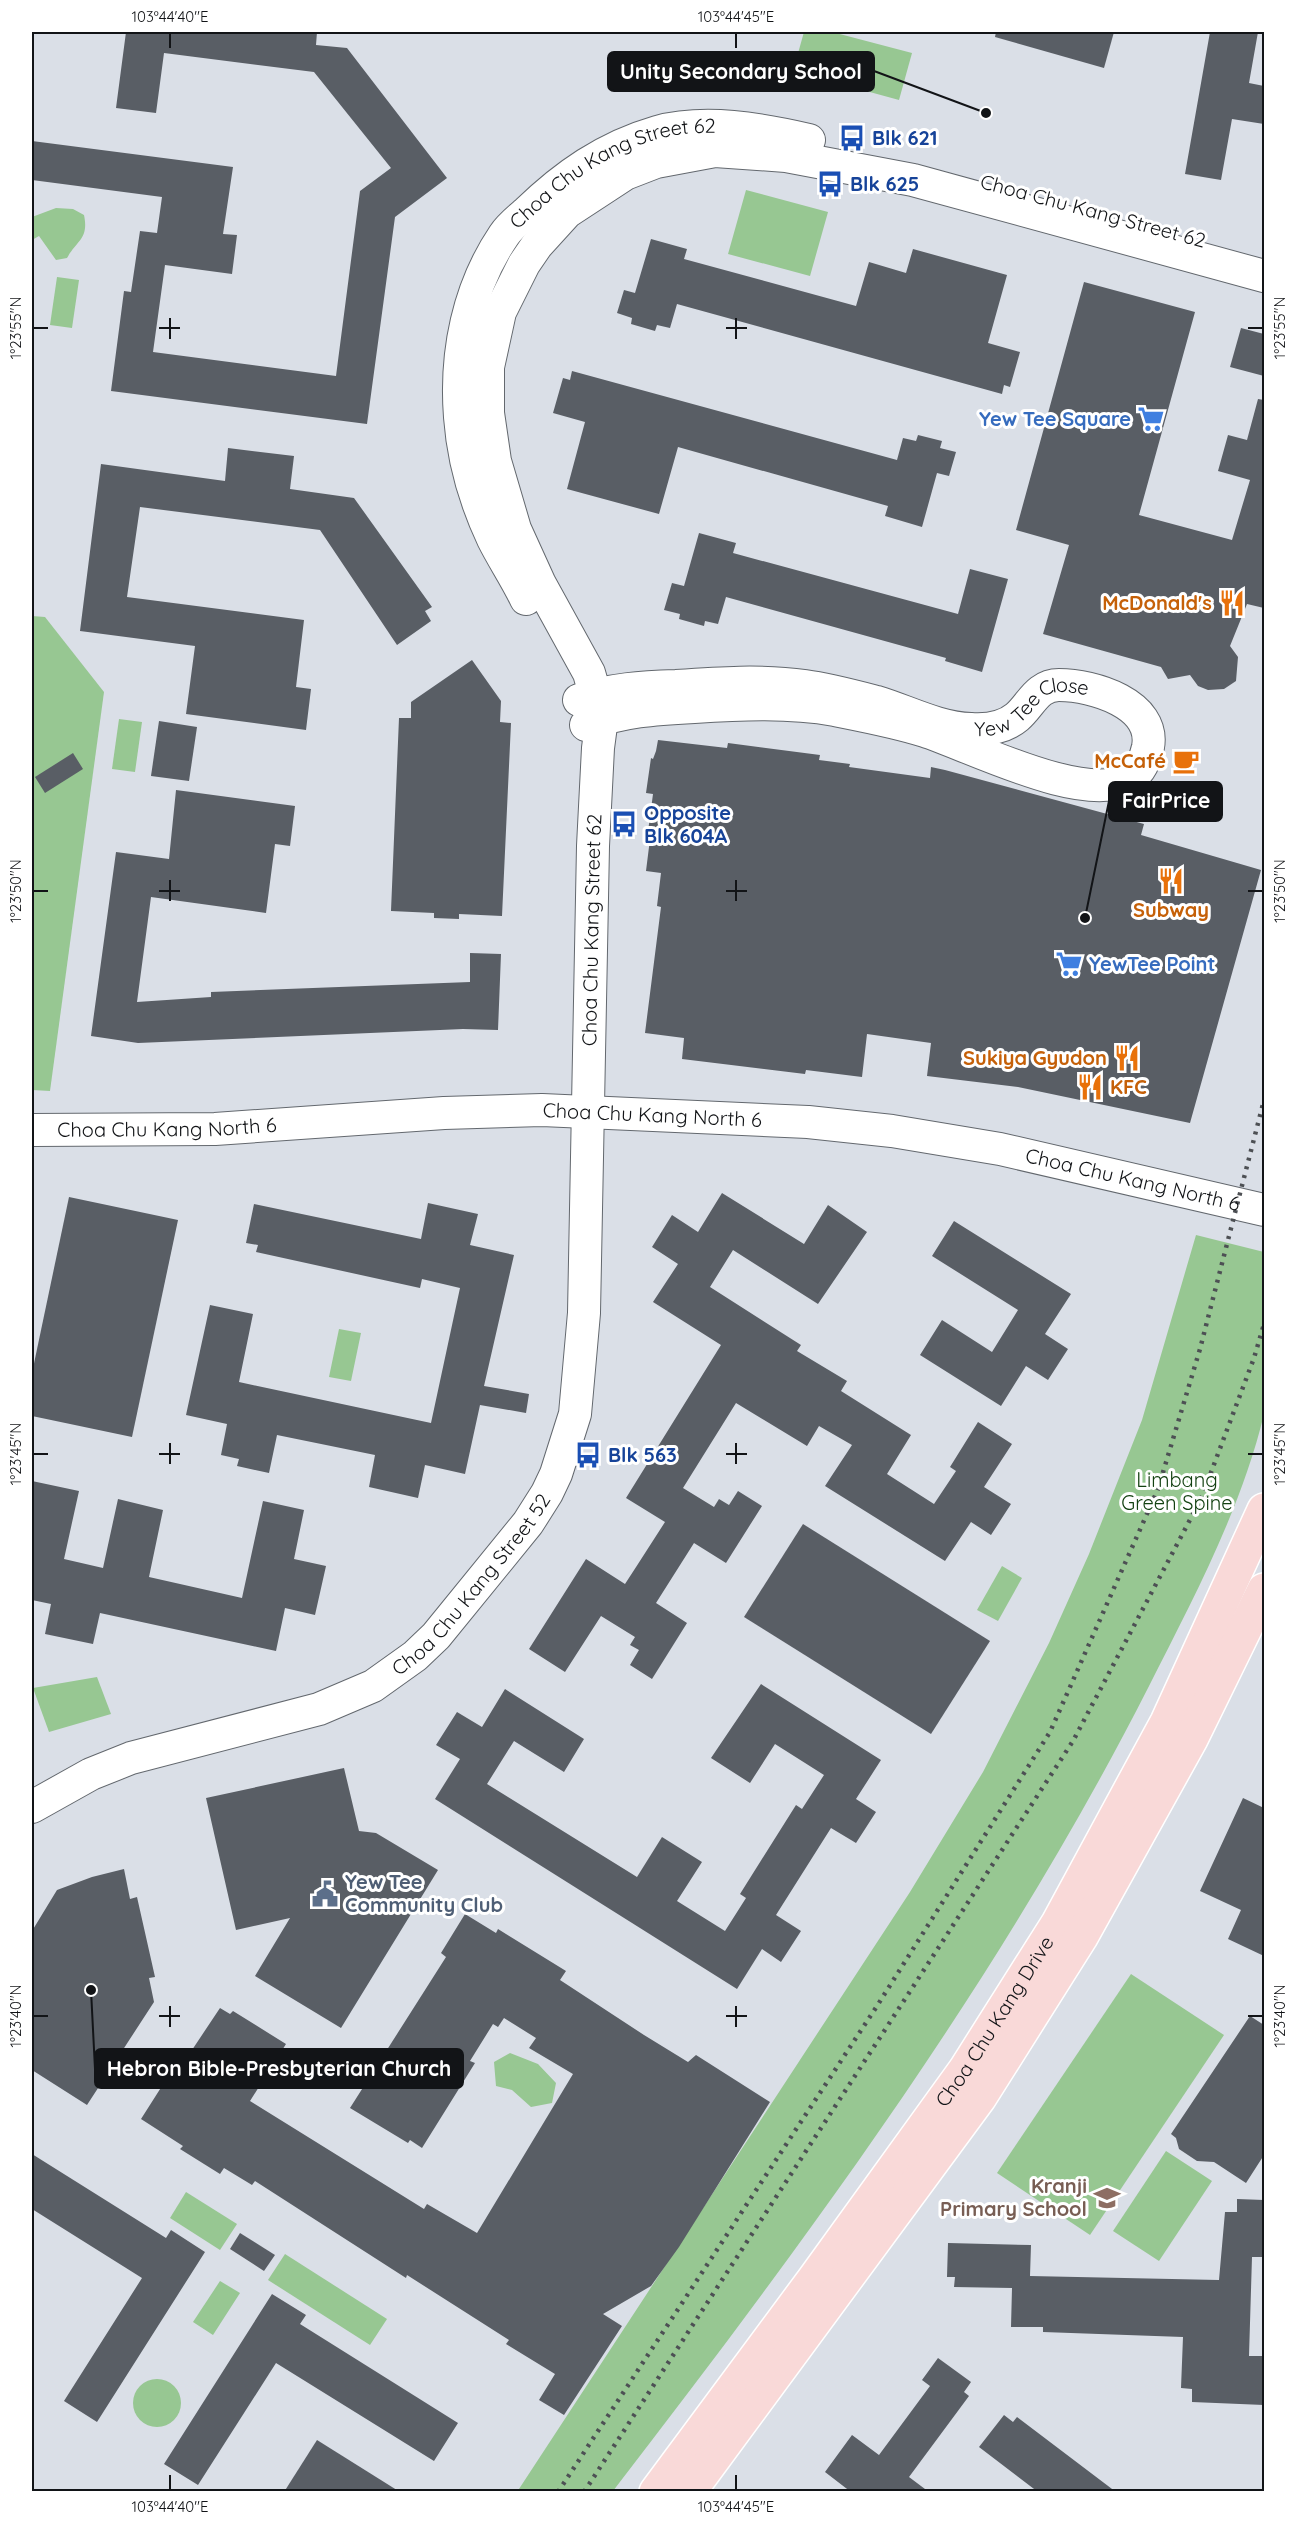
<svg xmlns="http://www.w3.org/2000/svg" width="1296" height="2523" viewBox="0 0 1296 2523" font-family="Quicksand,sans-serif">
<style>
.green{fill:#97c792}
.building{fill:#595e65}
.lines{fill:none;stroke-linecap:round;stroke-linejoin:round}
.minor-casing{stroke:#63686e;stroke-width:34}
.major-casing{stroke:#fff;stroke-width:36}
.minor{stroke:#fff;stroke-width:32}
.major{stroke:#f9d9d8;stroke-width:33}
.rail{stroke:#4d5054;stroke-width:4.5;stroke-dasharray:3 6;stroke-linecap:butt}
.ticks{fill:none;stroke:#121417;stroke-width:2}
.labels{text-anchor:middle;stroke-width:6;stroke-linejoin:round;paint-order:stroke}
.transit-label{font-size:20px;font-weight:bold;fill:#164399;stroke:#fff;text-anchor:start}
.street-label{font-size:20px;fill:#121417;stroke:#fff}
.shop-label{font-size:20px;font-weight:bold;fill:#366cbe;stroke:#fff;text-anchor:end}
.food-label{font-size:20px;font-weight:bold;fill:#c56008;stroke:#fff;text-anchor:end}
.park-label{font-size:20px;fill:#134111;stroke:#fff}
.service-label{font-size:20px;font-weight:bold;fill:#4e5e75;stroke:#fff;text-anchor:start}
.education-label{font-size:20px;font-weight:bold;fill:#785e54;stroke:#fff;text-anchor:end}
.leader{fill:none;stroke:#121417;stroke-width:2}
.callout-dot{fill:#121417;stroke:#fff;stroke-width:2}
.callout{fill:#121417;stroke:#121417;stroke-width:2}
.callout-label{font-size:21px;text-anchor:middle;font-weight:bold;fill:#fff}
.neatline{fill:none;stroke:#121417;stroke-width:2}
.ticks-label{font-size:15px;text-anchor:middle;fill:#121417}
</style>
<rect width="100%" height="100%" fill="#dadfe7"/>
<g class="green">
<path d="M804,32H832L912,53L899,100L793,71Z"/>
<path d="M746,190L828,212L810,276L728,254Z"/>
<path d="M56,208L73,209L84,215C89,239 77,240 67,258L56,260L39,236L32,240V217Z"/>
<path d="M57,277L79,280L72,328L50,325Z"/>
<path d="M32,616L45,617L104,692L50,1091L32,1090Z"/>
<path d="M119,719L142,722L135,772L112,769Z"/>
<path d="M1196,1235L1264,1252V1414C1241,1510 1192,1601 1148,1688C1001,1977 810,2235 613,2491L517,2492L910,1892L983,1772L1049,1643L1089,1554L1142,1420Z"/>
<path d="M339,1329L361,1333L351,1381L329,1377Z"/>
<path d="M1002,1566L1022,1578L998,1621L977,1610Z"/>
<path d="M97,1677L111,1714L49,1732L33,1688Z"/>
<path d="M1131,1974L1224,2035L1090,2235L997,2173Z"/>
<path d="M510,2053L538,2064L556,2083L552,2103L531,2107L512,2090L496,2086L494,2062Z"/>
<path d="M1166,2151L1212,2181L1159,2261L1113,2231Z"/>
<path d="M186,2192L237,2224L220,2250L170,2218Z"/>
<path d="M285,2254L387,2319L370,2345L268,2280Z"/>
<path d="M220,2281L240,2293L213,2335L193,2322Z"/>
<circle cx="157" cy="2403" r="24"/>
</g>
<g class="building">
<path d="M126,32H317L316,45L347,48L447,178L395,217L367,424L111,391L124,291L131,292L140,231L157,233L162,197L32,180V141L233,167L223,234L237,235L232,274L165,265L153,352L336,376L360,191L391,168L314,72L164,53L156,113L116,108Z"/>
<path d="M996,32H1114L1104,68L995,37Z"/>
<path d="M1210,32H1258L1249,83L1264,86V124L1232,119L1221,180L1185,174Z"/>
<path d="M651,239L687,249L684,259L856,306L869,262L906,273L913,249L1007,275L988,343L1020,352L1010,387L1004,385L1002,394L677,304L670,328L657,325L655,331L631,324L632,318L617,313L624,290L635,293Z"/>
<path d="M1084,282L1195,312L1139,515L1232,540L1250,480L1218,471L1228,435L1247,440L1258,399L1264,400V608L1247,604L1230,646L1238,657L1236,681L1224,689L1208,690L1198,686L1190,675L1168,679L1161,667L1043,634L1069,545L1016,530Z"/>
<path d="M1241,328L1264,334V376L1230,367Z"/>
<path d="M572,371L897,460L903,438L916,441L918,435L942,441L940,448L956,452L949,476L937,473L922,527L885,516L888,506L678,447L659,514L567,489L585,422L553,413L563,378L570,380Z"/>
<path d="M228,448L294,456L290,489L354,498L432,607L425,611L431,621L397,645L320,530L140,507L127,597L304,620L296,687L311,689L306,730L186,714L195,646L80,631L101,464L225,481Z"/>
<path d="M699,533L736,543L733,553L958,614L970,569L1008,579L982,672L945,661L946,658L726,597L718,624L705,621L704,626L679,619L680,614L664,610L672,583L684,586Z"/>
<path d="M472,660L501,701L500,722L511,723L502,916L459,914V919L434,918V913L391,911L399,718H411V702Z"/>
<path d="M159,721L197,727L189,781L151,776Z"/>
<path d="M658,740L727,748L728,743L820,755L819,760L850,764L849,767L930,778L931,767L945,770L1144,824L1141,835L1261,870L1190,1123L1018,1087L927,1076L931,1043L867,1034L862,1077L806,1070L805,1074L682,1059L684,1038L645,1033L661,907L657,906L661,873L646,871L650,839H647L653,794L646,793L651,758L653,759L656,751Z"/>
<path d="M73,753L83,769L45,793L35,777Z"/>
<path d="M176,790L295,806L290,846L275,844L266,913L151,897L137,1002L211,997V992L470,982V953L501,954L498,1030L463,1029L138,1043L91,1036L116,852L169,859Z"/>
<path d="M722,1193L804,1244L828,1205L867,1232L818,1304L733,1250L710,1287L801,1345L797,1351L847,1381L841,1391L911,1435L887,1474L934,1504L956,1471L950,1467L978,1422L1012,1444L984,1487L1011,1504L991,1535L971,1522L945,1561L825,1486L852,1445L819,1426L807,1446L736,1403L683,1488L714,1507L719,1499L729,1505L738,1491L762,1506L726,1563L694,1543L656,1603L687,1623L652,1679L630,1665L639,1650L630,1645L635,1637L601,1616L565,1672L529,1649L586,1559L625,1584L638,1564L665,1522L626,1498L721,1345L653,1302L678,1264L652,1247L672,1215L698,1232Z"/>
<path d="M69,1197L178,1220L132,1437L32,1416V1373Z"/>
<path d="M428,1203L478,1214L470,1245L514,1255L484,1386L529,1394L526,1413L480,1405L465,1474L425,1465L418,1498L369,1487L375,1455L277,1435L269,1473L237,1466L239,1459L221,1455L227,1424L186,1415L210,1305L253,1314L239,1382L431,1423L460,1288L422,1279L420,1288L256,1252L258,1245L246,1243L254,1204L421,1239Z"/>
<path d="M954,1221L1071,1294L1045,1334L1068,1349L1048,1380L1026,1366L1001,1406L920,1355L942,1320L992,1352L1018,1310L932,1256Z"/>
<path d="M32,1481L79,1491L64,1559L103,1568L118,1499L163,1510L149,1577L242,1598L263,1501L304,1510L294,1559L326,1566L315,1615L285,1608L276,1651L100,1613L93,1644L45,1634L51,1604L32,1600Z"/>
<path d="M803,1524L990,1641L931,1734L744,1617Z"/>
<path d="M761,1684L881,1760L856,1799L876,1812L856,1843L831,1828L776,1915L801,1931L781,1962L762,1949L737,1989L435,1799L460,1759L436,1745L457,1712L482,1727L505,1689L584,1739L564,1772L514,1741L487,1784L637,1877L662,1837L702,1862L677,1901L725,1931L746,1898L740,1894L796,1805L802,1809L824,1775L775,1744L750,1783L711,1758Z"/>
<path d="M344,1768L359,1831L376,1833L438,1870L341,2028L255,1976L290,1918L236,1930L206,1798Z"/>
<path d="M1243,1798L1264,1808V1956L1228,1939L1241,1910L1200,1891Z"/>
<path d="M124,1869L130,1899L137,1897L155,1977L149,1978L154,2002L87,2105L32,2070V1931L57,1890L92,1877Z"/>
<path d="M465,1914L496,1933L498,1929L566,1971L560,1980L644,2035L688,2062L696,2055L770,2102L679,2247L651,2286L603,2314L622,2326L564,2415L539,2400L555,2374L506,2344L509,2340L407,2275L406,2278L255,2181L252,2185L224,2168L220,2174L180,2149L183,2146L141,2119L183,2053L188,2056L220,2008L230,2014L233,2011L286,2044L250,2101L424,2209L427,2204L477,2233L573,2074L529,2048L536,2038L504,2018L498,2027L493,2024L470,2061L475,2063L422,2148L410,2140L408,2143L350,2108L446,1957L441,1953Z"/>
<path d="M1250,2016L1264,2025V2155L1246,2183L1214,2162L1197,2161L1179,2149L1176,2138L1171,2134Z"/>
<path d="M32,2154L166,2238L171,2230L205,2252L97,2422L64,2401L142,2278L32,2209Z"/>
<path d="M1237,2199L1264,2200V2257H1252L1249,2356H1264V2405L1192,2402V2389L1181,2388L1183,2337L1043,2332V2327H1011L1012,2288L954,2287L955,2277H947L948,2243L1031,2245L1030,2276L1219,2280L1225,2212H1237Z"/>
<path d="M240,2233L275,2255L264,2271L230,2249Z"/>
<path d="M272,2294L306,2315L300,2324L458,2423L434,2461L276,2363L198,2485L164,2464Z"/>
<path d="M938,2358L971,2382L964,2392L969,2396L909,2477L929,2492H851L825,2472L852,2435L879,2455L930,2386L922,2380Z"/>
<path d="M1004,2415L1013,2422L1017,2417L1116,2492H1038L979,2447Z"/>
<path d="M317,2440L400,2492H284Z"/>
</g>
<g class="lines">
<g class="minor-casing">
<g id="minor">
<path id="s1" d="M526,599C516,578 503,559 493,539C475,501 463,458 460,417C455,353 468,288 504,235C510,226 519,219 527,212C564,176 605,147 657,132C705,119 761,129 809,140"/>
<path id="s2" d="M579,700C610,689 643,687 676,686C718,683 762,680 805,686C828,689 854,696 877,702C907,711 938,728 971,729C987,730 1004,728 1017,717C1031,705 1037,685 1059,685C1093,685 1156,704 1148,747C1145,760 1141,771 1130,778C1087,806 971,746 925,731C897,722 865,716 835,710C789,702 741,704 694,707C656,709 621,711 586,725"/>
<path id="s3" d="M32,1130L215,1129L444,1113L542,1110L808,1122L892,1131L1000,1149L1264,1210"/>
<path id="s4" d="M32,1807L91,1774L131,1758L319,1709L373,1686L415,1656L436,1636L528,1523L547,1493L556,1474L575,1414L584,1313L593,846L598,748L602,718L589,673L540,584L515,529L495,461L488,413V367L500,312L524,264L537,245L567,212L625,174L656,162L715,151L786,156L913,180L1264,276"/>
</g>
</g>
<g class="major-casing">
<g id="major">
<path id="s5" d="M656,2492L814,2279L965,2070L1058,1923L1167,1722L1264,1510"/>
<path d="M689,2492L980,2097L1081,1937L1191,1739L1264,1590"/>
</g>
</g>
<use href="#minor" class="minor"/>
<use href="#major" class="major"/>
<g class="rail">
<path d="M558,2492L877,2006L1050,1732L1158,1489L1200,1349L1264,1100"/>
<path d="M584,2492L1073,1741L1201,1499L1254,1358L1264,1324"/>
</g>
</g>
<path class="ticks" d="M170,33V48M736,33V48M170,318V339M736,318V339M33,328H48M159,328H180M726,328H747M1248,328H1263M170,880V901M736,880V901M33,891H48M159,891H180M726,891H747M1248,891H1263M170,1443V1464M736,1443V1464M33,1454H48M159,1454H180M726,1454H747M1248,1454H1263M170,2006V2027M736,2006V2027M33,2016H48M159,2016H180M726,2016H747M1248,2016H1263M170,2475V2490M736,2475V2490"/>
<defs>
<g id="bus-bare" transform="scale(2.07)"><path d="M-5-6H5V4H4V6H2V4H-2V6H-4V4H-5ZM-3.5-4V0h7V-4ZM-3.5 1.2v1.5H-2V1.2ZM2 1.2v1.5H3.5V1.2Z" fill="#1a4fb4" stroke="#fff" stroke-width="2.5" paint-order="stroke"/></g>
<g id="supermarket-bare" transform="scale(2.07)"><path d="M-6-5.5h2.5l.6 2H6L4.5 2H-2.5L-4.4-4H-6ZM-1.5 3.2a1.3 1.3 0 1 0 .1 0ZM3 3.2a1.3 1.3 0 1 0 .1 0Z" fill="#3f7fe0" stroke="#fff" stroke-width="2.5" paint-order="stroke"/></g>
<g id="restaurant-bare" transform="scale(2.07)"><path d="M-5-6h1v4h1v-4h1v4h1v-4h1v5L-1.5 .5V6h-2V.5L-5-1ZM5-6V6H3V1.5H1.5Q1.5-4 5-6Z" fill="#e8710a" stroke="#fff" stroke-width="2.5" paint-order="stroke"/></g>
<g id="cafe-bare" transform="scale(2.07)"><path d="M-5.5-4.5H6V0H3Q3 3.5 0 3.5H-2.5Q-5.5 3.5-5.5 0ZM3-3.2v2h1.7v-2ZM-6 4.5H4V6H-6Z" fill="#e8710a" stroke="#fff" stroke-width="2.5" paint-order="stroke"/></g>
<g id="civic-bare" transform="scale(2.07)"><path d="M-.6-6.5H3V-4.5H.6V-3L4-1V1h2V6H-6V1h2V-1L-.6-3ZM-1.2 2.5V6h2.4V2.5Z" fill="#5c6f8a" stroke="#fff" stroke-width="2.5" paint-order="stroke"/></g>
<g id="school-bare" transform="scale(2.07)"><path d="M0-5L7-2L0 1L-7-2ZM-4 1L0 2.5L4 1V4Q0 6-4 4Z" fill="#8d6e63" stroke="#fff" stroke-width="2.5" paint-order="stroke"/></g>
</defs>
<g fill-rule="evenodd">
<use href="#bus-bare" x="852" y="138"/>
<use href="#bus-bare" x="830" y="184"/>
<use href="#supermarket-bare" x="1151" y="419"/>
<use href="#restaurant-bare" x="1232" y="603"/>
<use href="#cafe-bare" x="1186" y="761"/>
<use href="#bus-bare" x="624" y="824"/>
<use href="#restaurant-bare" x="1171" y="881"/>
<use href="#supermarket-bare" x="1069" y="964"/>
<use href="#restaurant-bare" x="1127" y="1058"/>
<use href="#restaurant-bare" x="1090" y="1087"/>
<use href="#bus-bare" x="588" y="1455"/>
<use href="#civic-bare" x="325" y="1894"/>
<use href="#school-bare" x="1107" y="2198"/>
</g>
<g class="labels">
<g class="transit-label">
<text x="872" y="145">Blk 621</text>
<text x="850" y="191">Blk 625</text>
<text x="644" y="820">Opposite<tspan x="644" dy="23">Blk 604A</tspan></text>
<text x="608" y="1462">Blk 563</text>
</g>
<g class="street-label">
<text dy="7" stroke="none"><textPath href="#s1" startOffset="516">Choa Chu Kang Street 62</textPath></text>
<text transform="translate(1093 211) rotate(15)" y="7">Choa Chu Kang Street 62</text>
<text dy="7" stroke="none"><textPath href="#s2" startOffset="468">Yew Tee Close</textPath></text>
<text dy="7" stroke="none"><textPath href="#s4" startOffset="1194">Choa Chu Kang Street 62</textPath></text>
<text dy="7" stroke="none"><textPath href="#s3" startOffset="621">Choa Chu Kang North 6</textPath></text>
<text dy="7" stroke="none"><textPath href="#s3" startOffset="135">Choa Chu Kang North 6</textPath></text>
<text dy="7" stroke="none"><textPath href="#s3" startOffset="1107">Choa Chu Kang North 6</textPath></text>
<text dy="7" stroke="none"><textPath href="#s4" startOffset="506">Choa Chu Kang Street 52</textPath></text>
<text dy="7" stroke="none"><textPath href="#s5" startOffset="580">Choa Chu Kang Drive</textPath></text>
</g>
<g class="shop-label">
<text x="1131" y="426">Yew Tee Square</text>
<text x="1089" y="971" text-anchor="start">YewTee Point</text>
</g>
<g class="food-label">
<text x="1212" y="610">McDonald's</text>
<text x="1166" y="768">McCafé</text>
<text x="1171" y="917" text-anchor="middle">Subway</text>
<text x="1107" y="1065">Sukiya Gyudon</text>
<text x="1110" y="1094" text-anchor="start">KFC</text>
</g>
<g class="park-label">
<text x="1177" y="1487">Limbang<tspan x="1177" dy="23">Green Spine</tspan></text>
</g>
<g class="service-label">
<text x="345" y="1889">Yew Tee<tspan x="345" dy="23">Community Club</tspan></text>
</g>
<g class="education-label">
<text x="1087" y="2193">Kranji<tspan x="1087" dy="23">Primary School</tspan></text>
</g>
</g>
<path class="leader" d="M986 113L874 71M1085 918L1109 801M91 1990L95 2069"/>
<g class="callout-dot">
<circle cx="986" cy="113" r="6"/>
<circle cx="1085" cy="918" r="6"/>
<circle cx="91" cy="1990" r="6"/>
</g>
<g class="callout">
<rect x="608" y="52" width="266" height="39" rx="6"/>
<rect x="1109" y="782" width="113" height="39" rx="6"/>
<rect x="95" y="2049" width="368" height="39" rx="6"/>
</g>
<g class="callout-label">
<text x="741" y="79">Unity Secondary School</text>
<text x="1166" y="808">FairPrice</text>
<text x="279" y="2076">Hebron Bible-Presbyterian Church</text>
</g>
<rect width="1296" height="2523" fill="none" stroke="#ffffff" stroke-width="66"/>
<rect x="33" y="33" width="1230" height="2457" class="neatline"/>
<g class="ticks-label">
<text x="170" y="22">103°44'40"E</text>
<text x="736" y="22">103°44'45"E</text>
<text transform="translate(16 328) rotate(-90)" y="5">1°23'55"N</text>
<text transform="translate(1280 328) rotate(-90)" y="5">1°23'55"N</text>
<text transform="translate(16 891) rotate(-90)" y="5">1°23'50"N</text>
<text transform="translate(1280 891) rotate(-90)" y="5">1°23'50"N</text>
<text transform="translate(16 1454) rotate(-90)" y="5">1°23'45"N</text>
<text transform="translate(1280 1454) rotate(-90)" y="5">1°23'45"N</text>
<text transform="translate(16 2016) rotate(-90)" y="5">1°23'40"N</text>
<text transform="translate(1280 2016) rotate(-90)" y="5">1°23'40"N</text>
<text x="170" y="2512">103°44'40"E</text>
<text x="736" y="2512">103°44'45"E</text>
</g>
</svg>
